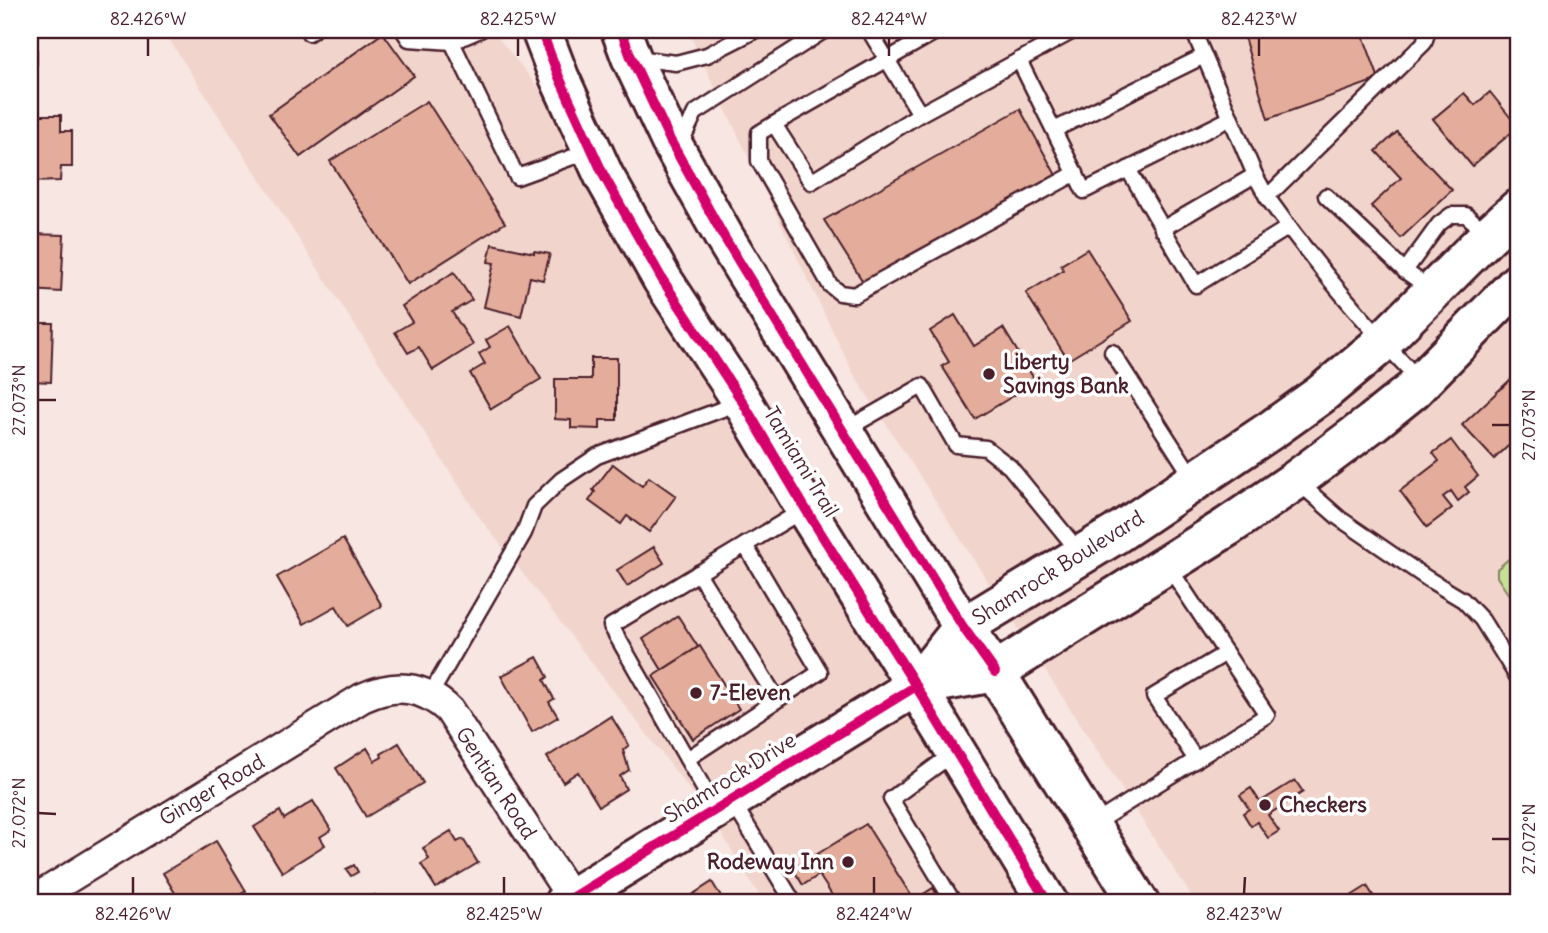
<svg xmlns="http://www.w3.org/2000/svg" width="1548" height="933" viewBox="0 0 1548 933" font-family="Delius,sans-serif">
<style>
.built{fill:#f1d5cc}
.green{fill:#c5e198;stroke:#888062;stroke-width:2}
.building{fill:#e4ac9a;stroke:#4a1f2b;stroke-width:2}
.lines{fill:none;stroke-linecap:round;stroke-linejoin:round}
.lane-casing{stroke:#4a1f2b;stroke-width:19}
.street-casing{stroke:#4a1f2b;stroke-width:33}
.secondary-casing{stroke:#4a1f2b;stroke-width:44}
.primary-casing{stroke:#4a1f2b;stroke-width:44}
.lane{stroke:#fff;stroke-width:14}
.street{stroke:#fff;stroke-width:28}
.secondary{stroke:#fff;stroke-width:38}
.primary{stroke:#fff;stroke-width:38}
.cycleway-casing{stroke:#fff;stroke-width:15}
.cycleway{stroke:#d6006c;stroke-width:10}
.ticks{fill:none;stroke:#4a1f2b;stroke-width:2.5}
.poi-dot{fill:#4a1f2b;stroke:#fff;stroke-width:2.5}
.labels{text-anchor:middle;stroke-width:7;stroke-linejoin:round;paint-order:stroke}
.poi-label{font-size:21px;font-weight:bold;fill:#4a1f2b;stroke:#fff;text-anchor:start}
.street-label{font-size:21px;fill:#4a1f2b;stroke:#fff}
.neatline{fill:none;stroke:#4a1f2b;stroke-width:2.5}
.ticks-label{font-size:18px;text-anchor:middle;fill:#4a1f2b}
</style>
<rect width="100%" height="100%" fill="#f7e6e1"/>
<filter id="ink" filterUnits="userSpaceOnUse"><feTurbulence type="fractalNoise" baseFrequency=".0143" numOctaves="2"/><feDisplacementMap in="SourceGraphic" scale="14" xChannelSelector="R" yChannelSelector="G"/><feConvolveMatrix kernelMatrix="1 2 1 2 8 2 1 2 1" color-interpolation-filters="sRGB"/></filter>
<g filter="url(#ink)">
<g class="built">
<path d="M163,30H492L542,92L574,143L897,681L700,803L480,518Z"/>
<path d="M690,30H1518V190L1313,383L994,591L853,373L694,44Z"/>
<path d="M1518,227V264L1439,345L1289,468L1024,637L1010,615Z"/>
<path d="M1518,302V551L1513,557L1515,603L1518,609V903H1196L1039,661Z"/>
<path d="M912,705L1033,903H764L717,826Z"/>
</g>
<path class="green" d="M1518,551V609L1497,577V569Z"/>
<g class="building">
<rect x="30" y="30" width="7" height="34"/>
<path d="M1242,30H1361L1379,79L1268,119Z"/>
<path d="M383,33L414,76L300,157L269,114Z"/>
<path d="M1490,92L1518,127L1472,166L1433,119L1464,93L1475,105Z"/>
<path d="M427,101L505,223L408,284L330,161Z"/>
<path d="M1020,109L1057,177L865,285L824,220Z"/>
<path d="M30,115H61V131H72V167H61L60,181L30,182Z"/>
<path d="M1397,132L1452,190L1401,238L1371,206L1401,178L1376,151Z"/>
<path d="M30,234L64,235L61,292L30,290Z"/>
<path d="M492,244L534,253V251L550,254L543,280L530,277L521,316L484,307L494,263L488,262Z"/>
<path d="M1087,249L1132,321L1068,360L1026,293L1063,270L1061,265Z"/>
<path d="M454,272L472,300L452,312L473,345L433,370L419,347L408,353L395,332L412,322L402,306Z"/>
<path d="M955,315L974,346L1003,328L1036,382L975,419L942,366L949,362L930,331Z"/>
<path d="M30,323H53L51,382L30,381Z"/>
<path d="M510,326L541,379L491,409L470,373L485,364L479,354L490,347L486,340Z"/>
<path d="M591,358H617V420H600V429L571,428V420L555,419V379H591Z"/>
<path d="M1511,379L1518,387V437L1494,459L1462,425Z"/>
<path d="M1451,440L1478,476L1465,487L1469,492L1458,501L1451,491L1443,497L1452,508L1427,527L1400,491L1439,461L1433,453Z"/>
<path d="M613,464L642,486L649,477L676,496L649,532L627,516L621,524L589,501L595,492L593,490Z"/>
<path d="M343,539L382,606L348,626L336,606L304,624L277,577Z"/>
<path d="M654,547L664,563L627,586L617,570Z"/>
<path d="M678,616L698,647L662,670L643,639Z"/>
<path d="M700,646L739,709L693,739L653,676Z"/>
<path d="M537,657L548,677L544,680L554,699L549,702L558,717L532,732L501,676Z"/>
<path d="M611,716L629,745L623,750L629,770L620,776L626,789L599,806L578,772L563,782L547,757Z"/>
<path d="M399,743L423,783L366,817L336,768L367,748L375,761L382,757L381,754Z"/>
<path d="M1295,780L1303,792L1268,815L1279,831L1268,838L1257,822L1251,826L1243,813L1249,809L1240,795L1251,788L1260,802Z"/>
<path d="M313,801L331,830L320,837L325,845L282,872L254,827L280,811L284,819Z"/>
<path d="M866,824L914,900L933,888L942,903H837L819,875L803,885L793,869Z"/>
<path d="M451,831L457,842L463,839L478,863L436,888L421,864L429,859L423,848Z"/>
<path d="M216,841L246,891L226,903H181L163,873Z"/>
<path d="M354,865L358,872L351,876L346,869Z"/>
<path d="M712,882L725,903H680L681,902Z"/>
<path d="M1367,886L1378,903H1340Z"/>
<path d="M375,895L380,903H360Z"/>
</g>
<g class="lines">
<g class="lane-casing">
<g id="lane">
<path d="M403,30L409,39L452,42"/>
<path d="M480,30L452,42L517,177L592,150"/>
<path d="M869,30L920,114L1075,30"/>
<path d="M1193,30L1255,175L1267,197L1424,43L1428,30"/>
<path d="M309,33L313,30"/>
<path d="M636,58L676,63L707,55L756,30"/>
<path d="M1019,60L1084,191L1231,118"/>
<path d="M920,114L811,182L774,124L939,30"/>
<path d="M774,124L759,133V161L830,285L840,293L854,295L1076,173"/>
<path d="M1054,130L1204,56"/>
<path d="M679,147L695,113L825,30"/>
<path d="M1128,169L1196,285L1289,227"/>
<path d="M1326,196L1405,271L1432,290"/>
<path d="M1267,197C1313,262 1365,324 1420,381"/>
<path d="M1162,229L1255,175"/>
<path d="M1405,271L1439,224L1451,215H1466L1488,234"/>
<path d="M1112,352L1195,481"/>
<path d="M845,430L922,386L956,445L986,448L1010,467L1081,554"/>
<path d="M1298,482L1339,518L1428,579L1463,600L1482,620L1518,678"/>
<path d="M698,573L777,699"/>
<path d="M429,697L524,533L534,506L561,480L597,456L741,402"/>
<path d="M687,759L820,672L745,545"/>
<path d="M1196,760L1154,696L1226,653"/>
<path d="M732,801L794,903"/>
<path d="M715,808L611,626L803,510"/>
<path d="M1092,825L1267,715L1168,566"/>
<path d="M954,903L891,799L955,752"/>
</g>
</g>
<g class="street-casing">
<path id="street" d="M30,902L362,698C395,683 422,685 449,710L575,903"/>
</g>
<g class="secondary-casing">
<g id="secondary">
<path d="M916,686L995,672L1227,527L1296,480L1372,423L1413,390L1518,283"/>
<path d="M564,903L916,686L963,627L1116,534L1274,428L1320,395L1375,349L1489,235L1518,209"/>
</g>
</g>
<g class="primary-casing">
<g id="primary">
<path d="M541,30L559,77L604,176L662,279L742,401L805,508L916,686L1048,903"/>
<path d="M621,30L631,57L670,140L724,237L963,627L995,672L1139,903"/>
</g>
</g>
<use href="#lane" class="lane"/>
<use href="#street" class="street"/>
<use href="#secondary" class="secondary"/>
<use href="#primary" class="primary"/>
<g class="cycleway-casing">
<g id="cycleway">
<path d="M541,30L559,77L604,176L662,279L742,401L805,508L916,686L1048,903"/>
<path d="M621,30L631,57L670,140L724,237L963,627L995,672"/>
<path d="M564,903L916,686"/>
</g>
</g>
<use href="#cycleway" class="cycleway"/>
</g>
</g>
<path class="ticks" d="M148,56V38M518,56V38M889,56V38M1259,56V38M38,400H56M1492,425H1510M38,813L56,814M1492,839H1510M133,894V877M504,894V877M874,894V877M1244,894L1245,877"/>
<g class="poi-dot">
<circle cx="989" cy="374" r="7"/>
<circle cx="696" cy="693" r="7"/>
<circle cx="1265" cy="805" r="7"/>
<circle cx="848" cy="862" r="7"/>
</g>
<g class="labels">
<g class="poi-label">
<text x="1003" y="369">Liberty<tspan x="1003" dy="24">Savings Bank</tspan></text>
<text x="710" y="700">7-Eleven</text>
<text x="1279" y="812">Checkers</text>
<text x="834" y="869" text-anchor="end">Rodeway Inn</text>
</g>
<g class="street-label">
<text transform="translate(801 462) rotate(59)" y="7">Tamiami Trail</text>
<text transform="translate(1058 568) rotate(-32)" y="7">Shamrock Boulevard</text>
<text transform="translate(730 778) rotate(-32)" y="7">Shamrock Drive</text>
<text transform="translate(496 783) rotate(57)" y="7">Gentian Road</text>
<text transform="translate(212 790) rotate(-31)" y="7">Ginger Road</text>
</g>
</g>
<rect width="1548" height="933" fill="none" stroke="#fff" stroke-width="77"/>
<rect x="38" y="38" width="1472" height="856" class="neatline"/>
<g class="ticks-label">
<text x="148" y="25">82.426°W</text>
<text x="518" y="25">82.425°W</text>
<text x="889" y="25">82.424°W</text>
<text x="1259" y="25">82.423°W</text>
<text transform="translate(19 400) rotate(-90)" y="6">27.073°N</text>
<text transform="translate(1529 425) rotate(-90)" y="6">27.073°N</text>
<text transform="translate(19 813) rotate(-90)" y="6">27.072°N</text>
<text transform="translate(1529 839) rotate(-90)" y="6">27.072°N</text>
<text x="133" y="920">82.426°W</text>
<text x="504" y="920">82.425°W</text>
<text x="874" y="920">82.424°W</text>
<text x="1244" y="920">82.423°W</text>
</g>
</svg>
